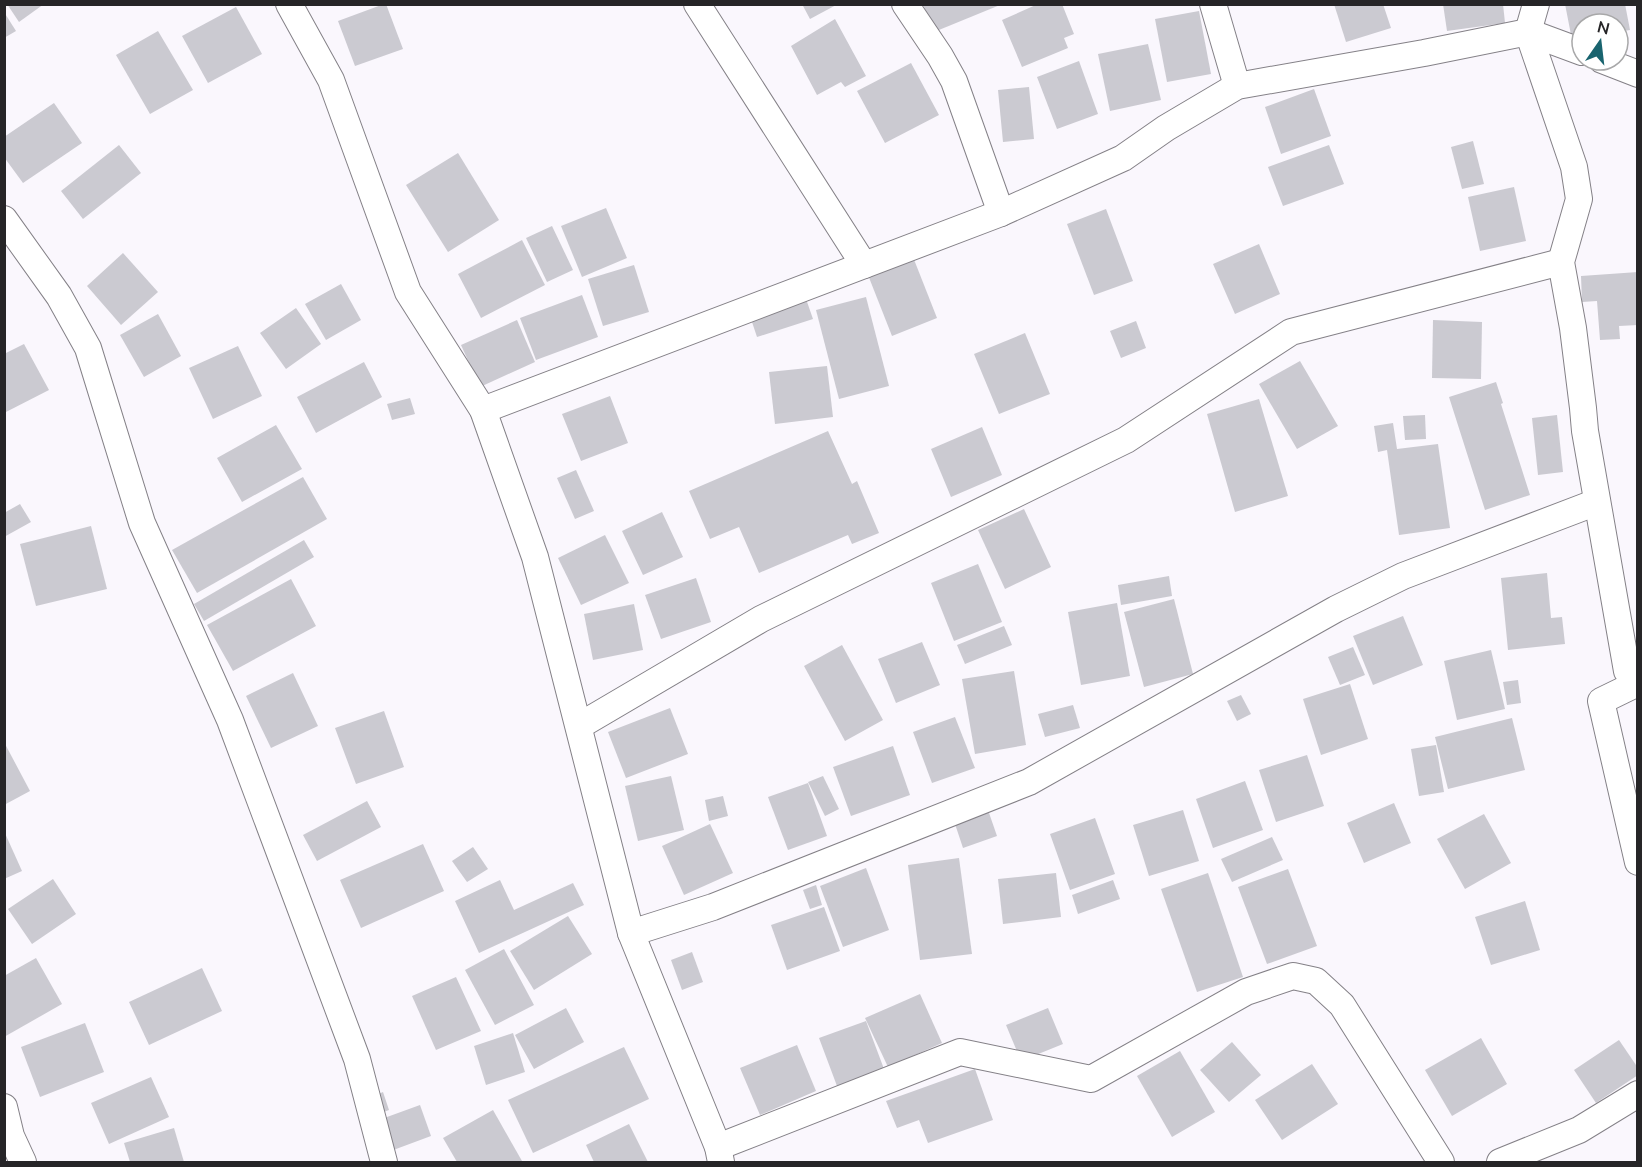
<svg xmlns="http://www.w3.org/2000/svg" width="1642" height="1167" viewBox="0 0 1642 1167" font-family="Mulish,sans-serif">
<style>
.building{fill:#cbcad1}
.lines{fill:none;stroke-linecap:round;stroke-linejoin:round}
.street-casing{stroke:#848187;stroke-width:28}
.street{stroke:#fff;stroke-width:26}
</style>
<rect width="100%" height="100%" fill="#faf7fd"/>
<g class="building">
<path d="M7,4H44L19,22Z"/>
<path d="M384,4H386L403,49L355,66L338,21Z"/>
<path d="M802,4H838L810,19Z"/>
<path d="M923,4H1000V5L934,32Z"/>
<path d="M1038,4H1062L1074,34L1064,38L1068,48L1022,67L1002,20Z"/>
<path d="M1334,4H1383L1391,28L1346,42Z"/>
<path d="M1443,4H1503L1505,23L1447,31Z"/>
<path d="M1565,4H1625L1630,30L1618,32V24H1582V39L1572,40Z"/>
<path d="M236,7L262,54L208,83L182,36Z"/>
<path d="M1199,11L1211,74L1167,82L1155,19Z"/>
<path d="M4,12L16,31L4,38Z"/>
<path d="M835,19L866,76L845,87L841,82L817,95L791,46Z"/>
<path d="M158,31L193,90L150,114L116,55Z"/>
<path d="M1148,44L1161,100L1110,111L1098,54Z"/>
<path d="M1079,61L1098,114L1057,129L1037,77Z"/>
<path d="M911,63L939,115L885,143L857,91Z"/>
<path d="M1029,87L1034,139L1003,142L998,90Z"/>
<path d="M1314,89L1331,136L1281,154L1265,107Z"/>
<path d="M54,103L82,143L23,183L4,157V137Z"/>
<path d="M1473,141L1484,184L1462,189L1451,147Z"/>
<path d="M119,145L141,173L83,219L61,191Z"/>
<path d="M1329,145L1344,184L1283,206L1268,167Z"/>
<path d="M458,153L499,220L448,252L406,185Z"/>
<path d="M1514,187L1526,241L1480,251L1468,197Z"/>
<path d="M606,208L627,258L582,277L561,226Z"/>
<path d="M1106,209L1133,281L1094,295L1067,224Z"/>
<path d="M552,226L573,270L547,282L526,238Z"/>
<path d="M522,240L545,285L481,318L458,274Z"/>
<path d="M1259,244L1280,294L1235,314L1213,264Z"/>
<path d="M123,253L158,292L121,325L87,286Z"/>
<path d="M913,257L937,318L892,336L868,275Z"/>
<path d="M634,265L649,312L603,326L588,279Z"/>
<path d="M1638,272V325L1619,326L1620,339L1600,340L1597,301L1582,302L1581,276Z"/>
<path d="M341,284L361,320L326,340L305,304Z"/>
<path d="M582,295L598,337L536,360L520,318Z"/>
<path d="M805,296L813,319L757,337L749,313Z"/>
<path d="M866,297L889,386L839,399L816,310Z"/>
<path d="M296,308L321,344L286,369L260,333Z"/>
<path d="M158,314L181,356L144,377L120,335Z"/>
<path d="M517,320L535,362L480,387L461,345Z"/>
<path d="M1433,320L1482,322L1481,379L1432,378Z"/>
<path d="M1136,321L1146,348L1121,358L1110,331Z"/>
<path d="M1025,333L1050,394L999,414L974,354Z"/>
<path d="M24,344L49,390L4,413V354Z"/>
<path d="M238,346L262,396L213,419L189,368Z"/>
<path d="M1300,361L1338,426L1297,449L1259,384Z"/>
<path d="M364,362L382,397L316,433L297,397Z"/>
<path d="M827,366L833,417L775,424L769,372Z"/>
<path d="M1496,382L1503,403L1501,404L1530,495L1485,510L1449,397Z"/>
<path d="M610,396L628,443L581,461L562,414Z"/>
<path d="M410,398L415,414L392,420L387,404Z"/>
<path d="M1259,399L1288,496L1235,512L1207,414Z"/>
<path d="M1425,415L1426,439L1405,440L1403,416Z"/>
<path d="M1557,415L1563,472L1538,475L1532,418Z"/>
<path d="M1393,423L1397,449L1438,444L1450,528L1399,535L1387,450L1378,452L1374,426Z"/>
<path d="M276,425L302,469L242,502L217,458Z"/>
<path d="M982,427L1002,475L951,497L931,449Z"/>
<path d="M828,431L852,484L857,481L879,533L852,544L848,535L759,573L739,527L710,539L689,491Z"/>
<path d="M576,470L594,511L575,519L557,478Z"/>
<path d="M303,477L327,519L197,593L172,550Z"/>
<path d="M20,504L31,522L4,537V513Z"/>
<path d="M1024,509L1051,567L1005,589L978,530Z"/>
<path d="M662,512L683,557L643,575L622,531Z"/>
<path d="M91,526L107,589L36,606L20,544Z"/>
<path d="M605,535L629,583L581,605L558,558Z"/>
<path d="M304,540L314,557L204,621L194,604Z"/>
<path d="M978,564L1002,622L954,641L931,583Z"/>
<path d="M1547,573L1551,618L1562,617L1565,644L1508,650L1501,578Z"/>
<path d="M1169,576L1172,596L1121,605L1118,585Z"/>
<path d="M696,578L711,622L661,639L645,595Z"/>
<path d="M291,579L316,626L233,671L207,625Z"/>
<path d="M1174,599L1193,674L1144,687L1124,612Z"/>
<path d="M1117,603L1130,676L1081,685L1068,612Z"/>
<path d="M634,604L643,650L593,660L584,614Z"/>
<path d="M1403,616L1423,665L1373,685L1353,636Z"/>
<path d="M1004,626L1012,645L965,664L957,645Z"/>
<path d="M922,642L940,685L896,703L878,659Z"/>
<path d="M842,645L883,720L845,741L804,666Z"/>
<path d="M1353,647L1365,675L1340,685L1328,657Z"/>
<path d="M1491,650L1505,709L1457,720L1444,661Z"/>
<path d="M1014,671L1026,745L975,754L962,679Z"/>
<path d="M293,673L318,726L271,748L246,696Z"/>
<path d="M1518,680L1521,703L1507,705L1503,682Z"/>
<path d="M1350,684L1368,739L1321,755L1303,699Z"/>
<path d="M1241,695L1251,714L1237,721L1227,701Z"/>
<path d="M1073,705L1080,728L1045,737L1038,714Z"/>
<path d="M670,708L688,754L626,778L608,732Z"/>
<path d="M384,711L404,767L356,784L335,728Z"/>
<path d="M955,717L975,768L932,783L913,732Z"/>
<path d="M1512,718L1525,770L1448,789L1435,737Z"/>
<path d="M4,742L30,791L4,805Z"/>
<path d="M1436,745L1444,792L1419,796L1411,749Z"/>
<path d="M893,746L910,795L851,816L833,767Z"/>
<path d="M1307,755L1324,806L1276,822L1259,770Z"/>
<path d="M671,776L684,830L638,841L625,786Z"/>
<path d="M823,776L839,809L825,816L808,782Z"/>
<path d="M1245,781L1263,830L1213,848L1196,799Z"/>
<path d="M808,783L827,836L788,850L768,797Z"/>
<path d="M723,796L728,816L709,821L705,800Z"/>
<path d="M367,801L381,827L317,861L303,835Z"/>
<path d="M1394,803L1411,843L1364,863L1347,823Z"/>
<path d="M988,810L997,836L963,848L954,821Z"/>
<path d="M1183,810L1199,861L1149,876L1133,825Z"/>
<path d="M1484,814L1511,863L1465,889L1437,839Z"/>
<path d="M1095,818L1115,874L1070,890L1050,834Z"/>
<path d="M710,824L733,873L684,895L662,846Z"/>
<path d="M4,831L22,871L4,879Z"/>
<path d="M1272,837L1283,860L1232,882L1221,859Z"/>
<path d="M423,844L444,891L361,928L340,880Z"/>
<path d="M473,847L488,869L467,882L452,861Z"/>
<path d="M959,858L972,954L920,960L908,865Z"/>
<path d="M866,868L889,930L843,947L820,886Z"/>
<path d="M1288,869L1317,946L1267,964L1238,887Z"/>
<path d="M1056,873L1061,917L1003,924L998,879Z"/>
<path d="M1208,873L1243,977L1197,992L1161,889Z"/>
<path d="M53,879L76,914L32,944L8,909Z"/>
<path d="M500,880L514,910L573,883L584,905L479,953L455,901Z"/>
<path d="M1113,880L1120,899L1078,914L1072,895Z"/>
<path d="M816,885L822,905L810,909L803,890Z"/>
<path d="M1525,901L1540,950L1491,965L1475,917Z"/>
<path d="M824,907L840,951L787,970L771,925Z"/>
<path d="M568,916L592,954L534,990L510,951Z"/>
<path d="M504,949L534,1005L495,1025L465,970Z"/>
<path d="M692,952L703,982L682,990L671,960Z"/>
<path d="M36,958L62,1004L4,1037V976Z"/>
<path d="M202,968L222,1011L149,1045L129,1002Z"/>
<path d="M456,977L481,1031L436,1050L412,996Z"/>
<path d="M920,994L942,1043L888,1067L865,1018Z"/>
<path d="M566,1008L584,1042L534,1069L515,1035Z"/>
<path d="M1048,1008L1063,1044L1021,1061L1006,1025Z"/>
<path d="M866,1021L884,1069L837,1086L819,1038Z"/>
<path d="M85,1023L104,1072L40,1097L21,1047Z"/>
<path d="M513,1033L525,1072L486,1085L474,1046Z"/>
<path d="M1481,1038L1507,1084L1452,1116L1425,1070Z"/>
<path d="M1619,1040L1638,1068V1075L1596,1103L1574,1070Z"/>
<path d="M1232,1042L1261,1075L1229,1102L1200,1070Z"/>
<path d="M797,1045L816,1091L760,1115L740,1068Z"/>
<path d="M624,1047L649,1099L533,1153L508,1100Z"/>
<path d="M1180,1051L1215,1112L1172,1137L1137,1076Z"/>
<path d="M1312,1064L1338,1104L1282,1140L1255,1100Z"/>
<path d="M975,1069L993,1120L928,1143L919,1120L897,1128L886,1101Z"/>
<path d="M151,1077L169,1117L109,1144L91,1103Z"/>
<path d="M383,1092L389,1110L376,1115L369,1098Z"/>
<path d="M420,1105L431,1136L388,1152L376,1121Z"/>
<path d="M493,1110L522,1161L519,1162H457L443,1138Z"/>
<path d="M629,1124L648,1162H594L586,1145Z"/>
<path d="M174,1128L184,1162H130L124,1143Z"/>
</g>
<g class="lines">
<g class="street-casing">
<g id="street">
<path d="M289,4L331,80L408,292L483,410L535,557L631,933L718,1147L721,1162"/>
<path d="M697,4L864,265"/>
<path d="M905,4L940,56L954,81L1001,213"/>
<path d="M1213,4L1237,86"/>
<path d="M1536,4L1528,32L1574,167L1579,199L1561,262L1573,328L1583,408L1585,431L1627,671L1638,678"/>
<path d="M1602,60L1638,74"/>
<path d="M4,219L59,296L88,348L142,523L230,720L357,1059L384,1162"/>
<path d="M483,410L1001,213L1123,158L1166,128L1237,86L1424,53L1528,32L1582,52"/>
<path d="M1638,683L1601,701L1638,862"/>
<path d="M579,726L761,619L1126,440L1291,332L1561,262"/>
<path d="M631,933L713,907L1029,782L1336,609L1403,576L1597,502"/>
<path d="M4,1107L11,1136L23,1162"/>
<path d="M718,1147L960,1052L1091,1079L1246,992L1293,976L1316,981L1342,1005L1441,1162"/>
<path d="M1500,1162L1579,1130L1638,1094"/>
</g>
</g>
<use href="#street" class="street"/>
</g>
<rect width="1642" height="1167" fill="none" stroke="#262527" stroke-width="12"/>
<g transform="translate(1600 42) rotate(14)"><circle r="28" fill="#ffffff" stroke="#a8a8a9" stroke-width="1.5"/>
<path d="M0-4.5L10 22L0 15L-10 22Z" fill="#19646f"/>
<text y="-9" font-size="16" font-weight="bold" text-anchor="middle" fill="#262527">N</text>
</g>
</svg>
